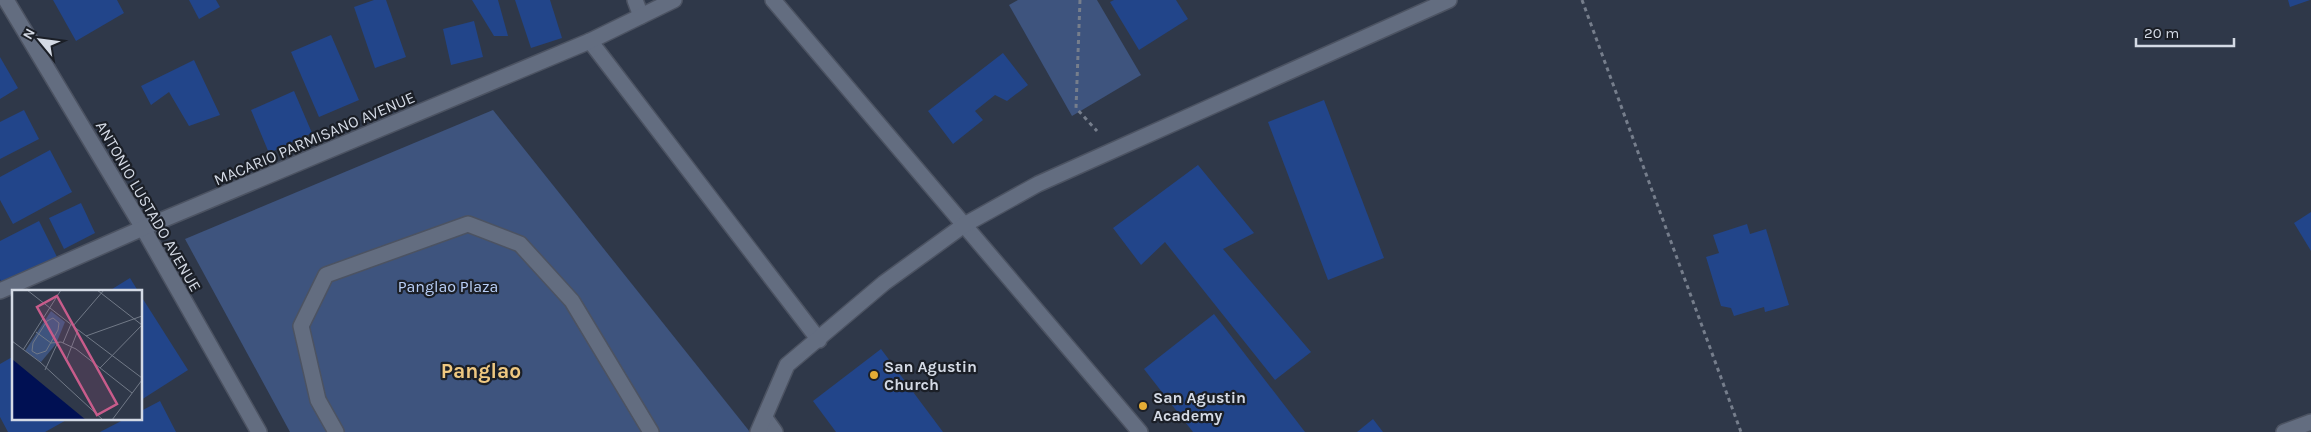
<svg xmlns="http://www.w3.org/2000/svg" width="2311" height="432" viewBox="0 0 2311 432" font-family="Karla,sans-serif">
<style>
.green{fill:#3e547e}
.building{fill:#22458a}
.lines{fill:none;stroke-linecap:round;stroke-linejoin:round}
.lane-casing{stroke:#4c5362;stroke-width:18}
.street-casing{stroke:#4c5362;stroke-width:18}
.secondary-casing{stroke:#4c5362;stroke-width:18}
.path{stroke:#767e8c;stroke-width:3;stroke-dasharray:4 4;stroke-linecap:butt}
.lane{stroke:#636d80;stroke-width:15}
.street{stroke:#636d80;stroke-width:15}
.secondary{stroke:#636d80;stroke-width:15}
.poi-dot{fill:#e5ad35;stroke:#1b1f27;stroke-width:2}
.labels{text-anchor:middle;stroke-width:4.5;stroke-linejoin:round;paint-order:stroke}
.street-label{font-size:16px;fill:#d4dae5;stroke:#1b1f27}
.park-label{font-size:16px;fill:#bad0f8;stroke:#1b1f27}
.poi-label{font-size:16px;font-weight:bold;fill:#d4dae5;stroke:#1b1f27;text-anchor:start}
.district-label{font-size:21px;font-weight:bold;fill:#efc881;stroke:#1b1f27}
.inset-road{fill:none;stroke:#717987;stroke-width:1}
.view{fill:#c85c8b;fill-opacity:0.15;stroke:#c85c8b;stroke-width:2.5}
.inset-edge{fill:none;stroke:#d4dae5;stroke-width:2.5}
</style>
<rect width="100%" height="100%" fill="#2f3849"/>
<g class="green">
<path d="M1018,0H1097L1141,75L1072,116L1009,5Z"/>
<path d="M493,110L750,432H290L185,239Z"/>
</g>
<g class="building">
<path d="M53,0H117L124,13L76,41Z"/>
<path d="M189,0H216L220,7L199,19Z"/>
<path d="M374,0H386L406,57L375,68L354,7Z"/>
<path d="M472,0H498L508,36H494Z"/>
<path d="M515,0H550L562,38L531,48Z"/>
<path d="M1114,0H1176L1188,19L1139,50L1110,2Z"/>
<path d="M2288,0H2310L2290,7Z"/>
<path d="M474,21L483,57L451,65L443,29Z"/>
<path d="M331,35L359,100L319,117L291,52Z"/>
<path d="M1003,53L1028,85L1007,101L995,95L975,111L983,120L953,144L928,111Z"/>
<path d="M0,57L18,88L0,99Z"/>
<path d="M194,60L220,115L189,126L169,92L151,105L141,86Z"/>
<path d="M294,91L312,133L269,153L251,110Z"/>
<path d="M1324,100L1384,258L1328,280L1268,122Z"/>
<path d="M24,110L39,139L0,159V122Z"/>
<path d="M50,150L72,192L13,224L0,200V177Z"/>
<path d="M1198,165L1254,233L1223,249L1311,352L1275,380L1165,242L1141,265L1113,228Z"/>
<path d="M81,203L95,233L64,249L49,218Z"/>
<path d="M2311,212V251L2294,223Z"/>
<path d="M39,221L57,257L2,284L0,279V241Z"/>
<path d="M1747,224L1750,234L1766,229L1789,305L1765,312L1764,307L1734,316L1731,308L1721,306L1706,257L1719,253L1713,235Z"/>
<path d="M130,278L138,291H109Z"/>
<path d="M141,296L188,370L141,400Z"/>
<path d="M1214,314L1305,432H1193L1144,369Z"/>
<path d="M881,349L943,432H836L813,401Z"/>
<path d="M14,356V418H70L45,432H8L0,417V364Z"/>
<path d="M160,401L176,432H100L127,418H141V411Z"/>
<path d="M1373,419L1383,432H1357Z"/>
</g>
<g class="lines">
<g class="lane-casing">
<g id="lane">
<path d="M773,0L1140,432"/>
<path d="M590,41L819,340"/>
<path d="M765,418L775,432"/>
<path d="M336,432L318,400L301,326L326,275L468,224L520,244L572,301L651,432"/>
<path d="M758,432L787,365L884,283L964,225L1038,184L1449,0"/>
</g>
</g>
<g class="street-casing">
<g id="street">
<path d="M143,228L259,432"/>
<path d="M2284,432L2311,422"/>
</g>
</g>
<g class="secondary-casing">
<g id="secondary">
<path d="M6,0L143,228"/>
<path d="M635,0L641,16"/>
<path d="M0,291L143,228L590,41L674,0"/>
</g>
</g>
<g class="path">
<path d="M1080,0L1076,108L1097,131"/>
<path d="M1582,0L1741,432"/>
</g>
<use href="#lane" class="lane"/>
<use href="#street" class="street"/>
<use href="#secondary" class="secondary"/>
</g>
<g class="poi-dot">
<circle cx="874" cy="375" r="5"/>
<circle cx="1143" cy="406" r="5"/>
</g>
<g class="labels">
<g class="street-label">
<text transform="translate(314 138) rotate(-23)" y="6">MACARIO PARMISANO AVENUE</text>
<text transform="translate(149 206) rotate(60)" y="6">ANTONIO LUSTADO AVENUE</text>
</g>
<g class="park-label">
<text x="448" y="292">Panglao Plaza</text>
</g>
<g class="poi-label">
<text x="884" y="372">San Agustin<tspan x="884" dy="18">Church</tspan></text>
<text x="1153" y="403">San Agustin<tspan x="1153" dy="18">Academy</tspan></text>
</g>
<g class="district-label">
<text x="481" y="378">Panglao</text>
</g>
</g>
<g transform="translate(12 290)">
<rect width="130" height="130" fill="#2f3849"/>
<path d="M39,21L53,32L44,54L29,72L13,61Z" fill="#3e547e"/>
<path d="M0,69L74,130H0Z" fill="#001053"/>
<path class="inset-road" d="M15,0L61,36M85,0L130,35L88,78M92,0L61,36L130,88M41,28L47,33L46,40L34,61L25,64L20,61L21,53L35,31ZM24,42L39,53L49,52L64,59L120,103M74,46L130,26M0,51L28,72L91,130M51,53L59,34M11,60L49,0M54,71L66,40M33,80L46,52M100,130L130,90"/>
<path class="view" d="M45,6L105,114L85,125L25,17Z"/>
<rect width="130" height="130" class="inset-edge"/>
</g>
<g transform="translate(40 40) rotate(299)" stroke="#1b1f27" stroke-width="4" paint-order="stroke">
<path d="M0-4L9 19L0 12L-9 19Z" fill="#d4dae5"/>
<text y="-8" font-size="14" font-weight="bold" text-anchor="middle" fill="#d4dae5">N</text>
</g>
<path d="M2136 38v8h98v-8" fill="none" stroke="#d4dae5" stroke-width="2.5"/>
<text x="2144" y="38" font-size="15" fill="#d4dae5" stroke="#1b1f27" stroke-width="4" paint-order="stroke">20 m</text>
</svg>
